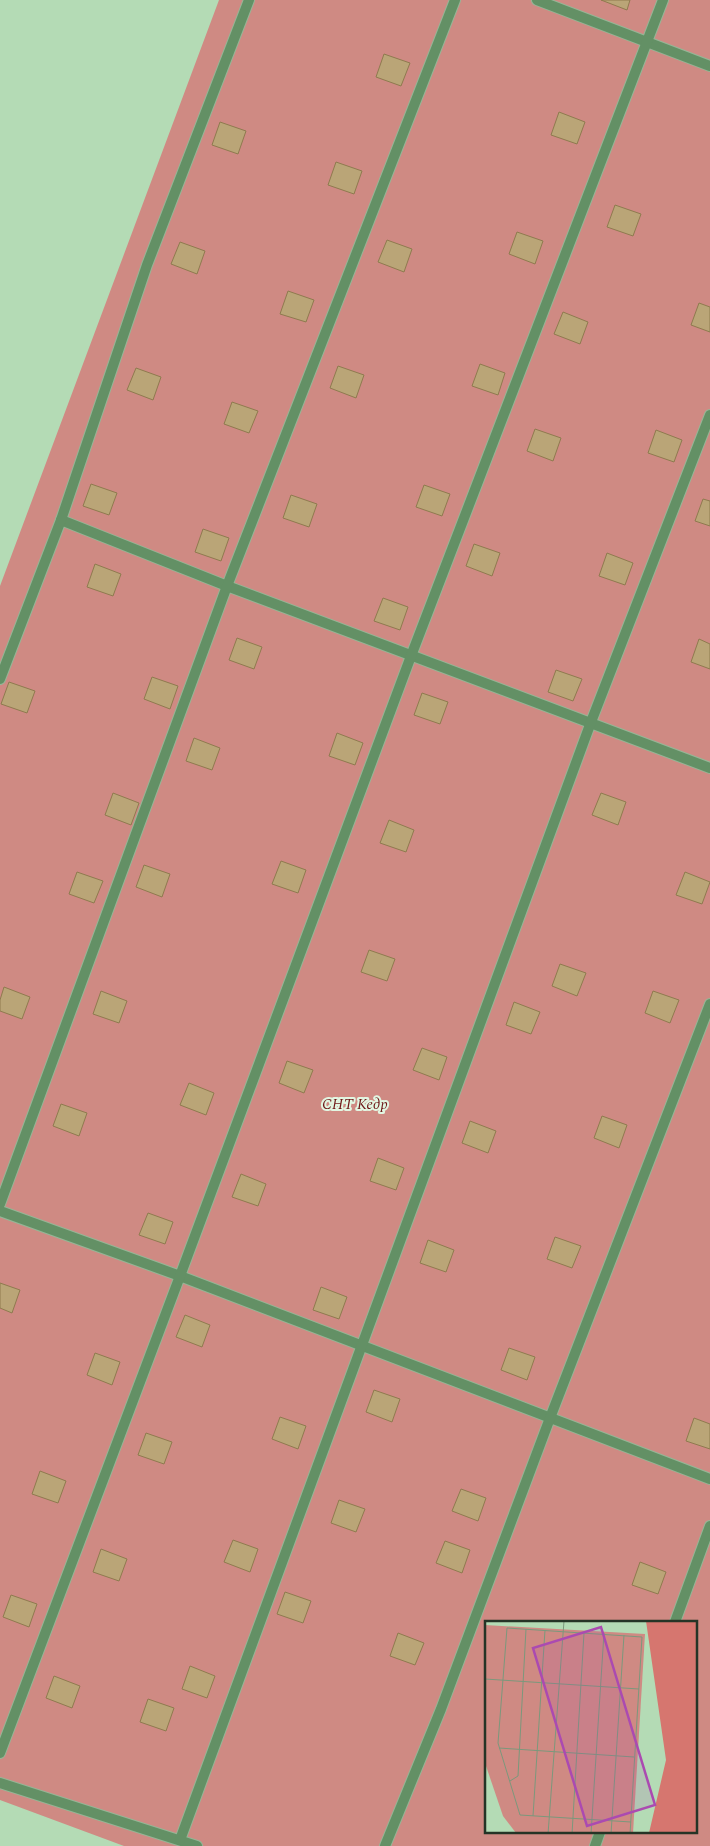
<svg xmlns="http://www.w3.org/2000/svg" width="710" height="1846" viewBox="0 0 710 1846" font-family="Spectral,serif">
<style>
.green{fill:#cf8a83;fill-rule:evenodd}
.building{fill:#baa577;stroke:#8f7a4f}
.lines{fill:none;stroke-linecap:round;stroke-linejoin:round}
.minor-casing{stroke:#95b696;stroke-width:12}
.minor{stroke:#639065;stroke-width:10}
.labels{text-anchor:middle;stroke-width:4;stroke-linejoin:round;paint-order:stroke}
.park-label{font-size:15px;font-style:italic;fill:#6f1919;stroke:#e2f6e2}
.inset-road{fill:none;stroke:#7b987c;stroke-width:1}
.view{fill:#ab4ab1;fill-opacity:0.15;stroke:#ab4ab1;stroke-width:2.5}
.inset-edge{fill:none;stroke:#253426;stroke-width:2.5}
</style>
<rect width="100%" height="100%" fill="#b4dbb5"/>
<path class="green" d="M219,0H710V1846H124L0,1800V586ZM486,1622H696V1832H486Z"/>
<g class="building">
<path d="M601,0H630L627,10Z"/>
<path d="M384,54L410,63L401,86L376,77Z"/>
<path d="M559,112L585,122L577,144L551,135Z"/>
<path d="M220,122L246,131L238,154L212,145Z"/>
<path d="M336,162L362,171L354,194L328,185Z"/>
<path d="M615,205L641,214L633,236L607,227Z"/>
<path d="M517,232L543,241L535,264L509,254Z"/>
<path d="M387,240L412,249L404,272L378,262Z"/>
<path d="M180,242L205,251L197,274L171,264Z"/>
<path d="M288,291L314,300L306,322L280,314Z"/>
<path d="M699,303L710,307V332L691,325Z"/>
<path d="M563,312L588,322L580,344L554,334Z"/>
<path d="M480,364L505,373L498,395L472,386Z"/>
<path d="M338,366L364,375L356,398L330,388Z"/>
<path d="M136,368L161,377L153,400L127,390Z"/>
<path d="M232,402L258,411L249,433L224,424Z"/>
<path d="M535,429L561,438L553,461L527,451Z"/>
<path d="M656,430L682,440L674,462L648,453Z"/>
<path d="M91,484L117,493L109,515L83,506Z"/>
<path d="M424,485L450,494L442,516L416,507Z"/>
<path d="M291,495L317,504L309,527L283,518Z"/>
<path d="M703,499L710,501V526L695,521Z"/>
<path d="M203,529L229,538L221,561L195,552Z"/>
<path d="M474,544L500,553L492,576L466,566Z"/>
<path d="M607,553L633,563L625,585L599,576Z"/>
<path d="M95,564L121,574L113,596L87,587Z"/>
<path d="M383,598L408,607L400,630L374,621Z"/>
<path d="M237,638L262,647L254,669L229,660Z"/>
<path d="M699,639L710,644V669L691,662Z"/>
<path d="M556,670L582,679L573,701L548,692Z"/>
<path d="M152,677L178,686L170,709L144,699Z"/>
<path d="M9,682L35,691L27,713L1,704Z"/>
<path d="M422,693L448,702L440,724L414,715Z"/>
<path d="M337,733L363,743L355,765L329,756Z"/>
<path d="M194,738L220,748L212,770L186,761Z"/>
<path d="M113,793L139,803L131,825L105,815Z"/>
<path d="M601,793L626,802L618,825L592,815Z"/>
<path d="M389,820L414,830L406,852L380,843Z"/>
<path d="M281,861L306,870L298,893L272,884Z"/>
<path d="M144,865L170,874L162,897L136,887Z"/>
<path d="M77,872L103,881L94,903L69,894Z"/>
<path d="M685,872L710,882L702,904L676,895Z"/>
<path d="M369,950L395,959L387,981L361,972Z"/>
<path d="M560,964L586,973L577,996L552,986Z"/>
<path d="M4,987L30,997L22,1019L0,1011V1000Z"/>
<path d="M101,991L127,1001L119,1023L93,1014Z"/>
<path d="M653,991L679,1000L670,1023L645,1013Z"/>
<path d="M514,1002L540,1012L531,1034L506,1025Z"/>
<path d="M422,1048L447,1057L439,1080L413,1070Z"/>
<path d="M287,1061L313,1070L304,1093L279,1083Z"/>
<path d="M189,1083L214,1093L206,1115L180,1105Z"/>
<path d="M61,1104L87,1113L79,1136L53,1126Z"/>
<path d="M602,1116L627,1125L619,1148L594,1138Z"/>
<path d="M470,1121L496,1131L488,1153L462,1143Z"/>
<path d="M378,1158L404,1168L396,1190L370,1181Z"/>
<path d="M241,1174L266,1184L258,1206L232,1197Z"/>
<path d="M148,1213L173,1222L165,1244L139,1235Z"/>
<path d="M555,1237L581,1246L572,1268L547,1259Z"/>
<path d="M428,1240L454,1250L446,1272L420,1263Z"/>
<path d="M0,1283L20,1290L12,1313L0,1308Z"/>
<path d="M321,1287L347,1297L339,1319L313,1310Z"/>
<path d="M185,1315L210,1325L202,1347L176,1337Z"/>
<path d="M509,1348L535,1357L527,1380L501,1370Z"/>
<path d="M95,1353L120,1362L112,1385L87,1375Z"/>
<path d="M374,1390L400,1399L392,1422L366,1412Z"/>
<path d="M280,1417L306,1426L298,1449L272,1439Z"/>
<path d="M694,1418L710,1424V1449L686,1441Z"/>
<path d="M146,1433L172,1442L164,1464L138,1455Z"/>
<path d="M40,1471L66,1481L58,1503L32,1494Z"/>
<path d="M461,1489L486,1498L478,1521L452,1511Z"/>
<path d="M339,1500L365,1509L356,1532L331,1523Z"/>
<path d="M233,1540L258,1549L250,1572L224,1562Z"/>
<path d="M445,1541L470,1550L462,1573L436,1563Z"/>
<path d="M101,1549L127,1559L119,1581L93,1572Z"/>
<path d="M640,1562L666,1572L658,1594L632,1585Z"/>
<path d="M285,1592L311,1601L303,1623L277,1614Z"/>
<path d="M11,1595L37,1604L29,1627L3,1617Z"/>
<path d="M398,1633L424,1643L415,1665L390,1656Z"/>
<path d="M190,1666L215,1676L207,1698L182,1689Z"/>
<path d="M54,1676L80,1686L72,1708L46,1698Z"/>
<path d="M148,1699L174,1708L166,1731L140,1722Z"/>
</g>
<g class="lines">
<g class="minor-casing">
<g id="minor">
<path d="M537,0L710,66"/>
<path d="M61,520L227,586L710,768"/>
<path d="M0,679L61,520L147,265L249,0"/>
<path d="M0,1204L227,586L455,0"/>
<path d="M0,1211L180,1276L710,1479"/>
<path d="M675,1622L710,1526"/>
<path d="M0,1753L180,1276L411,656L663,0"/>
<path d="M0,1783L197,1846"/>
<path d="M180,1840L591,722L710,415"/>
<path d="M385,1846L441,1709L550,1418L710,1004"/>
<path d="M595,1846L600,1832"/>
</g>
</g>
<use href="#minor" class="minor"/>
</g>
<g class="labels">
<g class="park-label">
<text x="355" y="1109">СНТ Кедр</text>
</g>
</g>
<g transform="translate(485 1621)">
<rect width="212" height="212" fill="#b4dbb5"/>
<path d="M0,4L160,13L148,212H31L18,195L0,142Z" fill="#cf8a83"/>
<path d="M161,0H212V212H164L181,139Z" fill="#d6766f"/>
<path class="inset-road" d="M0,58L154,68M14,127L149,136M25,160L33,155L41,8M48,195L60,9M63,213L79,0M87,213L99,12M106,213L119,12M126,213L139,14M145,213L157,16L22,7L13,122L35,194L146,201"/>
<path class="view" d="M116,6L170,184L102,205L48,27Z"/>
<rect width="212" height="212" class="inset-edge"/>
</g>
</svg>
